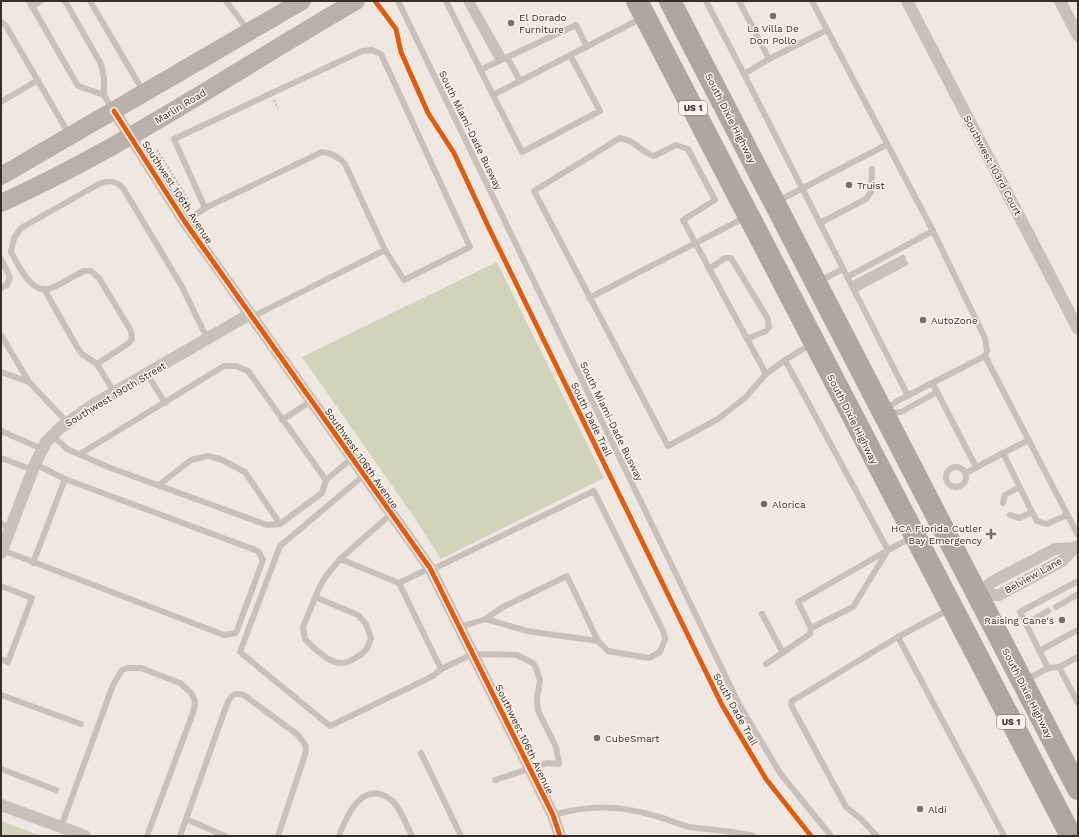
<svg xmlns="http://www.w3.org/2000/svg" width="1079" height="837" viewBox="0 0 1079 837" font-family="'Work Sans',sans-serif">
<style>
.green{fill:#d1d4bb}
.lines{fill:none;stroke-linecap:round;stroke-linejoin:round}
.path{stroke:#c0b8b3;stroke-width:2;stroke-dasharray:2 2;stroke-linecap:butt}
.lane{stroke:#c8c0ba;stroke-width:6}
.street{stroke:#c8c0ba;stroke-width:12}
.secondary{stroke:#b8b0ab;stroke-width:18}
.highway{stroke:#aea6a1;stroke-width:22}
.cycleway-casing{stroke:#fbf2e9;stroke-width:8}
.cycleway{stroke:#e8590c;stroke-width:5}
.poi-dot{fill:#796e69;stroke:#fbf2e9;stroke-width:1.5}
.labels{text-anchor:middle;stroke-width:3;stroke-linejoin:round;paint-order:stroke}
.shield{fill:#fbf2e9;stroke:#736862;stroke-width:1}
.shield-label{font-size:9px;font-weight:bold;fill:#392d28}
.poi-label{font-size:10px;fill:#392d28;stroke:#fbf2e9;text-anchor:start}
.street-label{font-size:10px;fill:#392d28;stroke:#fbf2e9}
</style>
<rect width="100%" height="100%" fill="#efe8e2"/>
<g class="green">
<path d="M497,262L604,478L441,559L416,520L302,357Z"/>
<path d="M1,821L41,836H1Z"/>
</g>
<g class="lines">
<g class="path">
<path d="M274,100L278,108"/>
<path d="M157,150L188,199"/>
</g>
<g class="lane">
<path d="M29,1L78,86L104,95"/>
<path d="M65,1L101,64L104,78V95L113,110"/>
<path d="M90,1L143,91"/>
<path d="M226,1L248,30"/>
<path d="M398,1L740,706L780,773L831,836"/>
<path d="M446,1L493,95L642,18"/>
<path d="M466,1L499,61"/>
<path d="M471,1L504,59"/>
<path d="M706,1L744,74"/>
<path d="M739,1L769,59L744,74L908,396"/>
<path d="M812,1L933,231"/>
<path d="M32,7L41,1"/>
<path d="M1,22L6,26L69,134"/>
<path d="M507,57L520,81"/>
<path d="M769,59L827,30"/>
<path d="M480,70L576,25L587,47"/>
<path d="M493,95L522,152L600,111L570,55"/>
<path d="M1,102L38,80"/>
<path d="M778,201L886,145"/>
<path d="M205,208L174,139L362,51L372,50L381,54L470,247L404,280L385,250L252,317"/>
<path d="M185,222L205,208L322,152C331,153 339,157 345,164L385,250"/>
<path d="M820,223L866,199L871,192L872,169"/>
<path d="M1,259L10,277L7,285L1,288"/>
<path d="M709,269L725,258H731L768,319L769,327L766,331L747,339"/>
<path d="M847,277L933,231L985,338L987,351L985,356"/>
<path d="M820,281L843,269"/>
<path d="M851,285L903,258"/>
<path d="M44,289L77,347L82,354L97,364"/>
<path d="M854,290L905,263"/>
<path d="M589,298L746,217"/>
<path d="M1,335L29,382L67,422"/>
<path d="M811,344L785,360L888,550L798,602L811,628L853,607L888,550L913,537"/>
<path d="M1,372L29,382"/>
<path d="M147,374L165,403"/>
<path d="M766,374L683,220L715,200L688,149L676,145L654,156C638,151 639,142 620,138L534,191L668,446L718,419L746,397L766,374L785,360"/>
<path d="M933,384L976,467"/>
<path d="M114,392L97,364L129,343L132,339L131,331L99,278L91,271H84C73,276 62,284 51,288C31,296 18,264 11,252L14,238L21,228L97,185C107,180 115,180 123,188L181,285L207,338"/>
<path d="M886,410L897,401L985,356L1078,535"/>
<path d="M887,413L901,412L937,392"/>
<path d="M282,420L311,401"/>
<path d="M1,431L42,449"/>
<path d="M52,435L67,449L108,467L267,525L280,524L322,493L326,480L351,459"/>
<path d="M1029,440L1003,453L1032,512L1037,521L1047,524L1067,515"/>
<path d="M80,454L224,366H236L248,371L326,480"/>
<path d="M1,458L33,470"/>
<circle cx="956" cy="477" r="10"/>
<path d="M966,473L1003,453"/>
<path d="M159,485L191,460L208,456L220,459L245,472L280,524"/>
<path d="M1003,503L1005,495L1019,487"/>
<path d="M1010,515L1019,518L1032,512"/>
<path d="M1,524L11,528"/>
<path d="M2,550L224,635L236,633L263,560L258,551L65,479L35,464"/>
<path d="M340,559L399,583L441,669L433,676L330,726L240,652L280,546L363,476"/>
<path d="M33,563L65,479"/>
<path d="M431,570L594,491L664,633L665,639L660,652L649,658L608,651L598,641"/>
<path d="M399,583L430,568"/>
<path d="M1,586L32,598L8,662L1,659"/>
<path d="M315,597L358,615L366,624L371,638C369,647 365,653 357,657C352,660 347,663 342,663C330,664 313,648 305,639L303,627L319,588L326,576L340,559L391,514"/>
<path d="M1056,607L1078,594"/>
<path d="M762,614L783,653"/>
<path d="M1026,624L1048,611"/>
<path d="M460,627L486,619L527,631L598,641L567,576L501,608L486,619"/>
<path d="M898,637L1004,836"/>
<path d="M1039,651L1078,630"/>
<path d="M766,664L810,634L811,628"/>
<path d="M1059,667L1078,657"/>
<path d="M1048,668L1020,612L1078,581"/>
<path d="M441,669L473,654L517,655L533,663L536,668L540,680L537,699L538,711L556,747L559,764L547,763L495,780"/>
<path d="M1026,680L1048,668L1059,667L1078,703"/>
<path d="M1,695L81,724"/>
<path d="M421,753L461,836"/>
<path d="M1,769L56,790"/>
<path d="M553,815C589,805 616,805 652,815C665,818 677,824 690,827C711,830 733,831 753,836"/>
<path d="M186,819L225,836"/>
<path d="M61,827L113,685L122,670L128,668H141L180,683L192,694L195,701L194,710L147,836"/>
<path d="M180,836L227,704C231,695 235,692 244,695L298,735L306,746L305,755L278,836"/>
<path d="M339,836C346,817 362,779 390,799C400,806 406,825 412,836"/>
<path d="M877,836L861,819L846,807L791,705L792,701L898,637L948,610"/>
</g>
<g class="street">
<path d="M907,1L1078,329"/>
<path d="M1060,1L1078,36"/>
<path d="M114,111L185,222L430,568L553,815L560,836"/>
<path d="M1,553L35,464L46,442L60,428L94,404L250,314"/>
<path d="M978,595H999L1062,561L1074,548L1078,546"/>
<path d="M978,595L992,582L1055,549L1074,548"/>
<path d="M1,805L85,836"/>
</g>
<g class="secondary">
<path d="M1,176L302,1"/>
<path d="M1,203C125,147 238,69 356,1"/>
</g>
<g class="highway">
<path d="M637,1L1071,836"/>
<path d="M670,1L1078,789"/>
</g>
<g class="cycleway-casing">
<g id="cycleway">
<path d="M375,1L396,29L401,52L428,113L454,153L489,228L722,705L766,779L811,836"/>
<path d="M114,111L185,222L430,568L553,815L560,836"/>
</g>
</g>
<use href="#cycleway" class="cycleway"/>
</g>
<g class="poi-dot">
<circle cx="773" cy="16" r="4"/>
<circle cx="511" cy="23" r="4"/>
<circle cx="849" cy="185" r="4"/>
<circle cx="923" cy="320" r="4"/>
<circle cx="764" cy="504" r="4"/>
<path d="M989 528h4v4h4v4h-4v4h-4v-4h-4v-4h4z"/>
<circle cx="1062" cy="620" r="4"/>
<circle cx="597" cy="738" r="4"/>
<circle cx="920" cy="809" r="4"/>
</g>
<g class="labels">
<g class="shield">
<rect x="679" y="101" width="28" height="14" rx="3"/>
<rect x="997" y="715" width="28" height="14" rx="3"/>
</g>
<g class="shield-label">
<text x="693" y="111">US 1</text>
<text x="1011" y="725">US 1</text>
</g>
<g class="poi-label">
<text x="519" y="21">El Dorado<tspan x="519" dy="12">Furniture</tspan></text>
<text x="773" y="32" text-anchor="middle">La Villa De<tspan x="773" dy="12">Don Pollo</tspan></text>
<text x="857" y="189">Truist</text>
<text x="931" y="324">AutoZone</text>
<text x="772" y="508">Alorica</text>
<text x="982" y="532" text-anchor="end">HCA Florida Cutler<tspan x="982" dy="12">Bay Emergency</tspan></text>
<text x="1054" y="624" text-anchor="end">Raising Cane's</text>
<text x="605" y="742">CubeSmart</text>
<text x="928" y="813">Aldi</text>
</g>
<g class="street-label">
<text transform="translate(180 106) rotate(-31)" y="4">Marlin Road</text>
<text transform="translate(731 118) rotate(63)" y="4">South Dixie Highway</text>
<text transform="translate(471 130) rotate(64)" y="4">South Miami-Dade Busway</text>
<text transform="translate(993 165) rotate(62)" y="4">Southwest 103rd Court</text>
<text transform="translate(178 192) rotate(57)" y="4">Southwest 106th Avenue</text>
<text transform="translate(115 394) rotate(-31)" y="4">Southwest 190th Street</text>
<text transform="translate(592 419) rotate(64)" y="4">South Dade Trail</text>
<text transform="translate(853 419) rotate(63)" y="4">South Dixie Highway</text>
<text transform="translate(612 421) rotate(64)" y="4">South Miami-Dade Busway</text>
<text transform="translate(362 458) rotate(55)" y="4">Southwest 106th Avenue</text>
<text transform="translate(1033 575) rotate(-29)" y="4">Belview Lane</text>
<text transform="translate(1028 693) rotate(63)" y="4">South Dixie Highway</text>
<text transform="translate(736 709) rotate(61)" y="4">South Dade Trail</text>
<text transform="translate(525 739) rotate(64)" y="4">Southwest 106th Avenue</text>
</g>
</g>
<rect width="1079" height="837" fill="none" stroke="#392d28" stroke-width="4"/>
</svg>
